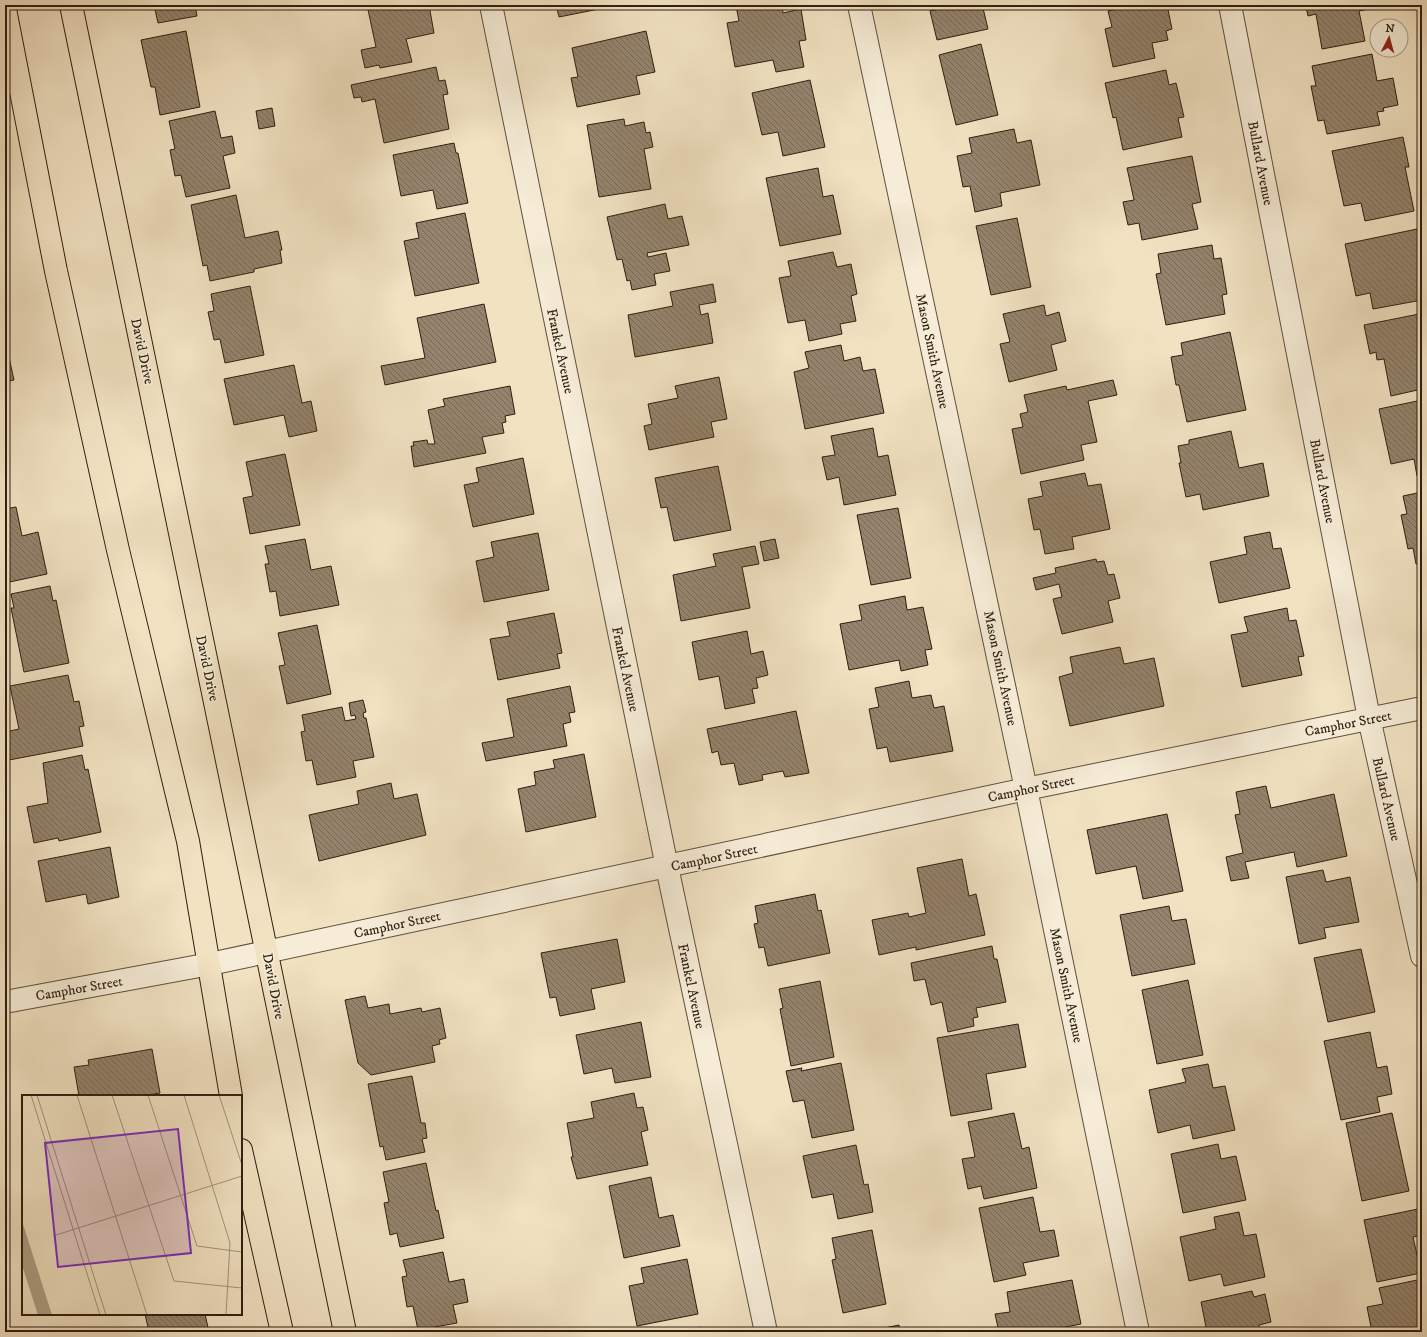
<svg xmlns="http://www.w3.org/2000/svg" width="1427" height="1337" viewBox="0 0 1427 1337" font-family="'IM FELL DW Pica',serif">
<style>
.building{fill:url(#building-back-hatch);stroke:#2f1f10}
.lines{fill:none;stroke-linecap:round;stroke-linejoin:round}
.minor-casing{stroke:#60503c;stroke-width:24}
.major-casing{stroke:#2f1f10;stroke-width:24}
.minor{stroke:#f6ecd7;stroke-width:22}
.major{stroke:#f1e2c2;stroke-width:22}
.labels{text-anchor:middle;stroke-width:3.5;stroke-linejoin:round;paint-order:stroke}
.street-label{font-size:14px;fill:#2f1f10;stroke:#f6ecd7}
.inset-road{fill:none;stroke:#a3947b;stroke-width:1}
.view{fill:#7b2cbf;fill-opacity:0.15;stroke:#7b2cbf;stroke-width:2}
.inset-edge{fill:none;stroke:#2f1f10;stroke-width:2}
</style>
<defs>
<pattern id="building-back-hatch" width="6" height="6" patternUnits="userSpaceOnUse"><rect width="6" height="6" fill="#94846d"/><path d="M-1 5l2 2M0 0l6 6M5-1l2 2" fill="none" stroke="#796b58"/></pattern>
</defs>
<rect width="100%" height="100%" fill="#f1e2c2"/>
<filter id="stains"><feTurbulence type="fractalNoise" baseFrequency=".005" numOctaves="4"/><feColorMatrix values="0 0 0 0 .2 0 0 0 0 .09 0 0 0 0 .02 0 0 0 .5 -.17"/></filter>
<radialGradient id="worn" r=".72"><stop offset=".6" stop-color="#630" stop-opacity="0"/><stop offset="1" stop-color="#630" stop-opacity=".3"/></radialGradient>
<g class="building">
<path d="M154,5H195L197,16L158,23Z"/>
<path d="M367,5H429L434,33L406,39L412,62L380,68L379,65L365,68L361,50L376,47Z"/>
<path d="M556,5H619L559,17Z"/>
<path d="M742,5H782L783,13L801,9L806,40L799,41L804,67L776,72L773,60L735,67L727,23L739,21L736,6Z"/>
<path d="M938,5H993L994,6L983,8L988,29L937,40L930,11L939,9Z"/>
<path d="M1135,5H1167L1172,29L1166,31L1168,40L1152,43L1155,58L1113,67L1105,29L1112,27L1108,11Z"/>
<path d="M1300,5H1389L1359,11L1365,41L1322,49L1316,14L1308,16L1306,7L1301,9Z"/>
<path d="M186,31L200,107L160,115L155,87H151L141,40Z"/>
<path d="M646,31L655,72L636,76L640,94L577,107L571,78L578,77L572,48Z"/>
<path d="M981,44L998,115L956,125L939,55Z"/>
<path d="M1372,54L1377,81L1393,78L1398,105L1383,108L1384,111L1377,112L1380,125L1327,134L1324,120L1318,121L1311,86H1316L1312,66Z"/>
<path d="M436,67L439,81L445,80L448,94L443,95L449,129L384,143L375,99L362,102L361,97L354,98L351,85Z"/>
<path d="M1166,70L1169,85L1176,83L1178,91L1184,117L1178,118L1182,137L1123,150L1116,117L1113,118L1105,83Z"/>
<path d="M810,80L825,147L783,156L778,132L762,135L752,93Z"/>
<path d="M272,108L275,126L259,129L256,111Z"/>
<path d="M215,111L221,138L232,136L235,153L223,156L230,188L186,197L181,175L175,176L170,150L175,149L169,121Z"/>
<path d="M624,119L625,126L644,122L646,133L650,132L653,147L644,149L651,189L599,197L587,125Z"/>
<path d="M1014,129L1017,143L1031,140L1040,185L1000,193L1002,206L975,212L970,186L963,187L957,156L972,153L969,138Z"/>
<path d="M1403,137L1409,167H1405L1414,211L1365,221L1361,203L1344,206L1332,151Z"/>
<path d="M454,143L456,153H458L468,203L437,209L433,190L401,196L393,155Z"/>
<path d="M1192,156L1201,202L1192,204L1198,229L1142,240L1139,223L1128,225L1123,202L1134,200L1127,168Z"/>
<path d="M818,168L823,197L833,195L841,234L780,246L766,178Z"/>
<path d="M236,195L245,238L278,231L282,250H280L282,263L254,269V272L210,281L207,265L203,266L191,205Z"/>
<path d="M665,204L668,219L682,216L689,245L647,253L648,257L666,253L670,271L654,274L656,285L632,290L630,280L627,281L622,259L617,260L607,217Z"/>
<path d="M465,213L479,283L415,296L404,241L419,238L416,223Z"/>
<path d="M1017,218L1031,287L991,295L976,226Z"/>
<path d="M1417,229L1422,254V300L1373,309L1370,293L1356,296L1345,244Z"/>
<path d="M1212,245L1214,259L1221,258L1227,294L1222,295L1225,314L1166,325L1156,274L1161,273L1158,254Z"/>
<path d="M833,252L837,267L851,264L857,294L851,296L856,321L840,324L842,334L809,341L805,320L788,323L779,278L791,276L788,261Z"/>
<path d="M713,284L716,302L699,305L701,315L708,313L713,343L635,357L628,315L673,306L670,292Z"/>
<path d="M250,286L264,355L225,363L220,339L214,340L208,312L214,311L211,294Z"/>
<path d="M484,304L496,362L385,385L381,366L425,358L417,318Z"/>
<path d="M1044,305L1046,316L1059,312L1066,341L1051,345L1057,370L1009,382L1000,344L1010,342L1003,314Z"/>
<path d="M1419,314L1422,327V389L1391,396L1384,359L1377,360L1376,352L1370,354L1364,325Z"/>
<path d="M1230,332L1246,410L1187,422L1179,385H1176L1171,357L1183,355L1181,343Z"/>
<path d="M5,339L14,380L5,382Z"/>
<path d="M841,345L844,361L860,357L863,371L875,369L884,413L805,429L794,372L809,368L805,352Z"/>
<path d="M294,365L302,403L311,401L317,431L289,437L284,415L234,425L224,379Z"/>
<path d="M719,377L727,419L711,422L714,437L649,450L644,426L652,424L648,404L678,398L675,386Z"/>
<path d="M1113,380L1117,395L1088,401L1097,442L1081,445L1084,460L1021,474L1012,429L1023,427L1020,414L1028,412L1024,395L1066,386L1067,390Z"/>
<path d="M510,386L515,414L505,416L506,422L502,423L504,433L482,437L486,453L414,467L411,446H414L413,442L427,440L428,444H435L428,410L445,406L443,399Z"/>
<path d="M1422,400V476H1417L1414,459L1391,464L1379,409Z"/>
<path d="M873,428L878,457L888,455L896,495L844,505L839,477L827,480L822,457L835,455L831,436Z"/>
<path d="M1231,431L1239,468L1263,463L1269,496L1203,510L1200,494L1186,497L1179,463H1181L1178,446L1189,444V440Z"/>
<path d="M285,454L300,525L250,534L243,498L253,496L246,462Z"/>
<path d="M523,458L534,514L473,527L464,485L479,482L476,468Z"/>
<path d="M718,466L731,530L674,541L667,507L661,508L655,478Z"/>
<path d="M1085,473L1088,486L1101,484L1110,529L1072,537L1074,549L1045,554L1040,529L1034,530L1028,499L1043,496L1040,482Z"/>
<path d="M1422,492V563L1416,564L1413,548L1408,549L1401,515L1407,514L1403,496Z"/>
<path d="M16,507L22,536L38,532L47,574L5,583V509Z"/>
<path d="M898,508L911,578L871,585L857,515Z"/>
<path d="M1270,532L1273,549L1281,548L1290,588L1219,603L1210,562L1247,554L1244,537Z"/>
<path d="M538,533L549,590L484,602L476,561L494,557L491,542Z"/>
<path d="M305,539L311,570L331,566L339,605L280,616L276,591L270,592L265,564H269L265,546Z"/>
<path d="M775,539L779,558L764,561L760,542Z"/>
<path d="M755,546L759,564L742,567L750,608L681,621L673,575L716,566L713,554Z"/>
<path d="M1096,559L1097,562L1104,561L1108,575L1114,574L1120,598L1108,601L1113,622L1062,634L1053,599L1062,597L1059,584L1036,590L1033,578L1056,573L1055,568Z"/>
<path d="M50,586L53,601L56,600L69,663L24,672L11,608H14L11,594Z"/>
<path d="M905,596L907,610L923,607L932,649L925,650L928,665L901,671L899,660L849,670L840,624L862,620L859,605Z"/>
<path d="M1287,608L1289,621L1296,620L1304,656L1298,657L1302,675L1242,687L1231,635L1248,632L1244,617Z"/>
<path d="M554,613L562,653L557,654L560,668L498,680L490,639L510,636L507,622Z"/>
<path d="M317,625L331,694L287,704L279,666L285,665L278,633Z"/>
<path d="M747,631L751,654L763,651L768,675L756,678L758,688L752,689L755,703L725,709L719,676L699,680L692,642Z"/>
<path d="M1120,647L1124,664L1154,658L1164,706L1070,726L1059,677L1073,673L1070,657Z"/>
<path d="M68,675L74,702L79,701L84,726L79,727L83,746L9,760L5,732L19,729L10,686Z"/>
<path d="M909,681L912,698L931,695L934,708L944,706L953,751L890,762L887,747L877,749L869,709L879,707L875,688Z"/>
<path d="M570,686L575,712L569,713L571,722L563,724L567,746L486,761L482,743L514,737L507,699Z"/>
<path d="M363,700L366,712L363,713L364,718H366L374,757L353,761L356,777L317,785L312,760L306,761L301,732L305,731L302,715L342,707L345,721L356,719L355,715L351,716L349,703Z"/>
<path d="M796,711L809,773L785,777L783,771L762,775L763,780L739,785L734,763L721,765L718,751L712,753L707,729Z"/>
<path d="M584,754L596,817L526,832L518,789L536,785L534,772L555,768L553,760Z"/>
<path d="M82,755L85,770L88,769L101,832L59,841L58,838L34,843L27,807L48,803L43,763Z"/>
<path d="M391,783L394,799L417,794L426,835L319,861L309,815L359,804L357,791Z"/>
<path d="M1266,786L1271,808L1334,794L1347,856L1297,867L1294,852L1245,862L1249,878L1231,881L1226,857L1243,853L1235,815L1240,814L1236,792Z"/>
<path d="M1167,814L1183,891L1143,899L1136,866L1096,874L1087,830Z"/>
<path d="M110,847L119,897L88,904L86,894L46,902L38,861Z"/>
<path d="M962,859L969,896L976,894L985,935L916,950V947L879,955L872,920L908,913L909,917L926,913L917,868Z"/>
<path d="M1323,870L1326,882L1350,877L1359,922L1324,928L1326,938L1299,944L1286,877Z"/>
<path d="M815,894L818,911L821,910L830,953L768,966L764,947L759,948L754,924L758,923L755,906Z"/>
<path d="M1169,906L1172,921L1186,919L1195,964L1132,976L1120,915Z"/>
<path d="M617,939L625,982L591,989L595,1009L560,1016L556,997L550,998L541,953Z"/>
<path d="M992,946L994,959H997L1006,1002L976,1008L978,1017L973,1018L974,1026L948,1032L942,1002L931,1005L925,979L914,981L911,963Z"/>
<path d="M1361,949L1375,1012L1328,1022L1314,958Z"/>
<path d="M1188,980L1203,1055L1157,1064L1142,990Z"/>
<path d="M820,981L834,1057L791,1066L780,1009L783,1008L779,989Z"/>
<path d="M365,996L368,1008L389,1004L390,1014L421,1008L422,1012L440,1008L446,1038L439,1040L440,1044L432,1046L435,1062L371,1075L358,1063L345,1000Z"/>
<path d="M641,1022L651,1077L615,1083L612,1068L584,1074L576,1035Z"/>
<path d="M1018,1024L1026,1067L986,1074L992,1109L951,1116L937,1038Z"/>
<path d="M1370,1032L1377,1068L1387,1066L1392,1094L1377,1097L1380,1112L1341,1120L1324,1041Z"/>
<path d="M152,1049L160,1093L143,1096H79L74,1067L89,1065L88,1060Z"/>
<path d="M841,1063L854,1130L812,1138L804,1100L793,1102L786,1071L802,1068L801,1071Z"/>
<path d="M1208,1064L1213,1088L1225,1086L1235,1130L1193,1139L1190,1125L1158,1133L1149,1090L1186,1082L1182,1069Z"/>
<path d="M412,1076L421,1123H425L427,1138L422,1139L425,1152L386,1160L383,1146L380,1147L368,1084Z"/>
<path d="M634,1093L637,1108L643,1107L648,1130L641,1132L648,1165L577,1179L571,1157H573L567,1123L594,1118L591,1102Z"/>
<path d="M1014,1113L1022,1149L1029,1147L1037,1188L984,1199L981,1186L968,1189L962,1159L975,1157L968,1122Z"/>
<path d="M1392,1113L1409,1191L1362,1201L1346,1123Z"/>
<path d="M1218,1144L1221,1159L1236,1156L1246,1200L1183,1213L1171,1154Z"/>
<path d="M856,1145L864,1185L868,1184L873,1212L838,1219L833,1194L812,1198L803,1156Z"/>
<path d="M426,1163L436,1211L438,1210L444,1238L400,1247L397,1233L390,1235L384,1203L389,1202L383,1172Z"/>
<path d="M651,1177L659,1218L673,1215L680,1246L624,1258L609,1186Z"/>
<path d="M1033,1197L1040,1232L1054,1230L1059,1256L1023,1263L1026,1275L994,1282L979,1208Z"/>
<path d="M1418,1209L1422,1235L1413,1237L1421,1273L1377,1282L1364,1220Z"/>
<path d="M1239,1212L1244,1236L1256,1234L1265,1277L1224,1286L1221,1274L1189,1281L1180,1237L1216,1229L1214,1217Z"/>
<path d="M872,1230L886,1304L843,1313L832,1260L836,1259L832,1238Z"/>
<path d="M443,1252L449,1282L464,1279L468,1302L453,1305L457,1323L418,1330L413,1306L407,1307L402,1277L407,1276L403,1260Z"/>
<path d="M687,1259L698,1314L637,1326L629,1286L644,1283L641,1268Z"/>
<path d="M1422,1279V1332H1372L1367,1307L1383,1304L1379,1288Z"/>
<path d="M1072,1280L1081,1324L1040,1332H999L995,1314L1010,1312L1007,1292Z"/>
<path d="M1252,1291L1254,1297L1265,1294L1271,1322L1259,1325L1260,1332H1207L1201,1302Z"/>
<path d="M145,1314H198V1315L205,1314L209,1332H149Z"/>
<path d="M899,1325L900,1332H864Z"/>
<path d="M701,1327L702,1332H677Z"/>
</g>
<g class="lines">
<g class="minor-casing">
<g id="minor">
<path d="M491,5L667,867L766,1332"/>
<path d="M859,5L1026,789L1138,1332"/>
<path d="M1230,5L1369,718L1422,956"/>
<path d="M5,1002L210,964L1026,789L1422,708"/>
</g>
</g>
<g class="major-casing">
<g id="major">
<path d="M71,5L345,1332"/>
<path d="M5,9L56,271L118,550L188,841L231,1096"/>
<path d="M241,1150L282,1332"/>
</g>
</g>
<use href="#minor" class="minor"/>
<use href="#major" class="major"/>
</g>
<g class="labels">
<g class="street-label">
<text transform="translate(1261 163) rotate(79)" y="5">Bullard Avenue</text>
<text transform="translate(143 351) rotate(78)" y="5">David Drive</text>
<text transform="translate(561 351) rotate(78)" y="5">Frankel Avenue</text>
<text transform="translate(933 351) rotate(78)" y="5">Mason Smith Avenue</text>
<text transform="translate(1323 481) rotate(79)" y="5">Bullard Avenue</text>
<text transform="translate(208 668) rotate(78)" y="5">David Drive</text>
<text transform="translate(1001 668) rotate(78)" y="5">Mason Smith Avenue</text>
<text transform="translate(626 669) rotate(78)" y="5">Frankel Avenue</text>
<text transform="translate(1348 723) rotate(-11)" y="5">Camphor Street</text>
<text transform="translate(1031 788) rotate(-12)" y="5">Camphor Street</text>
<text transform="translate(1387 799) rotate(77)" y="5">Bullard Avenue</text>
<text transform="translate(714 857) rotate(-12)" y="5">Camphor Street</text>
<text transform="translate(397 924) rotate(-12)" y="5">Camphor Street</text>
<text transform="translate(1067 985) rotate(78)" y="5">Mason Smith Avenue</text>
<text transform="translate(274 986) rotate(79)" y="5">David Drive</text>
<text transform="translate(692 986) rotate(78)" y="5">Frankel Avenue</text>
<text transform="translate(79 988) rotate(-10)" y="5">Camphor Street</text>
</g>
</g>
<g transform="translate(22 1095)">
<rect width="220" height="220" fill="#f1e2c2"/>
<path d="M0,126L30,220H16L0,170Z" fill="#afa085"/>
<path class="inset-road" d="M9,0L78,220M15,0L84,220M55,0L125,220M90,0L152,186L220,193M126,0L175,151L220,157M162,0L208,148L204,220M197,0L220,70M31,141L220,81"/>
<path class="view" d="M156,34L169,158L36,172L23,48Z"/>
<rect width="220" height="220" class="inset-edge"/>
</g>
<rect width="1427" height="1337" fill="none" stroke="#f1e2c2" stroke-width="20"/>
<rect x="6" y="6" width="1415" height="1325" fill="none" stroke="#2f1f10" stroke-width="2"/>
<rect x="10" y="10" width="1407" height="1317" fill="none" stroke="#2f1f10"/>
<g transform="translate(1389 38) rotate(6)"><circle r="19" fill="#f6ecd7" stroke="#a69a87"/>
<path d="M0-3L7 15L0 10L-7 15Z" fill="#8f2418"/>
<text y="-6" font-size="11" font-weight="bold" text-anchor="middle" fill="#2f1f10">N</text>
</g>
<rect width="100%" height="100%" filter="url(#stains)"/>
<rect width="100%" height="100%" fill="url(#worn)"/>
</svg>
